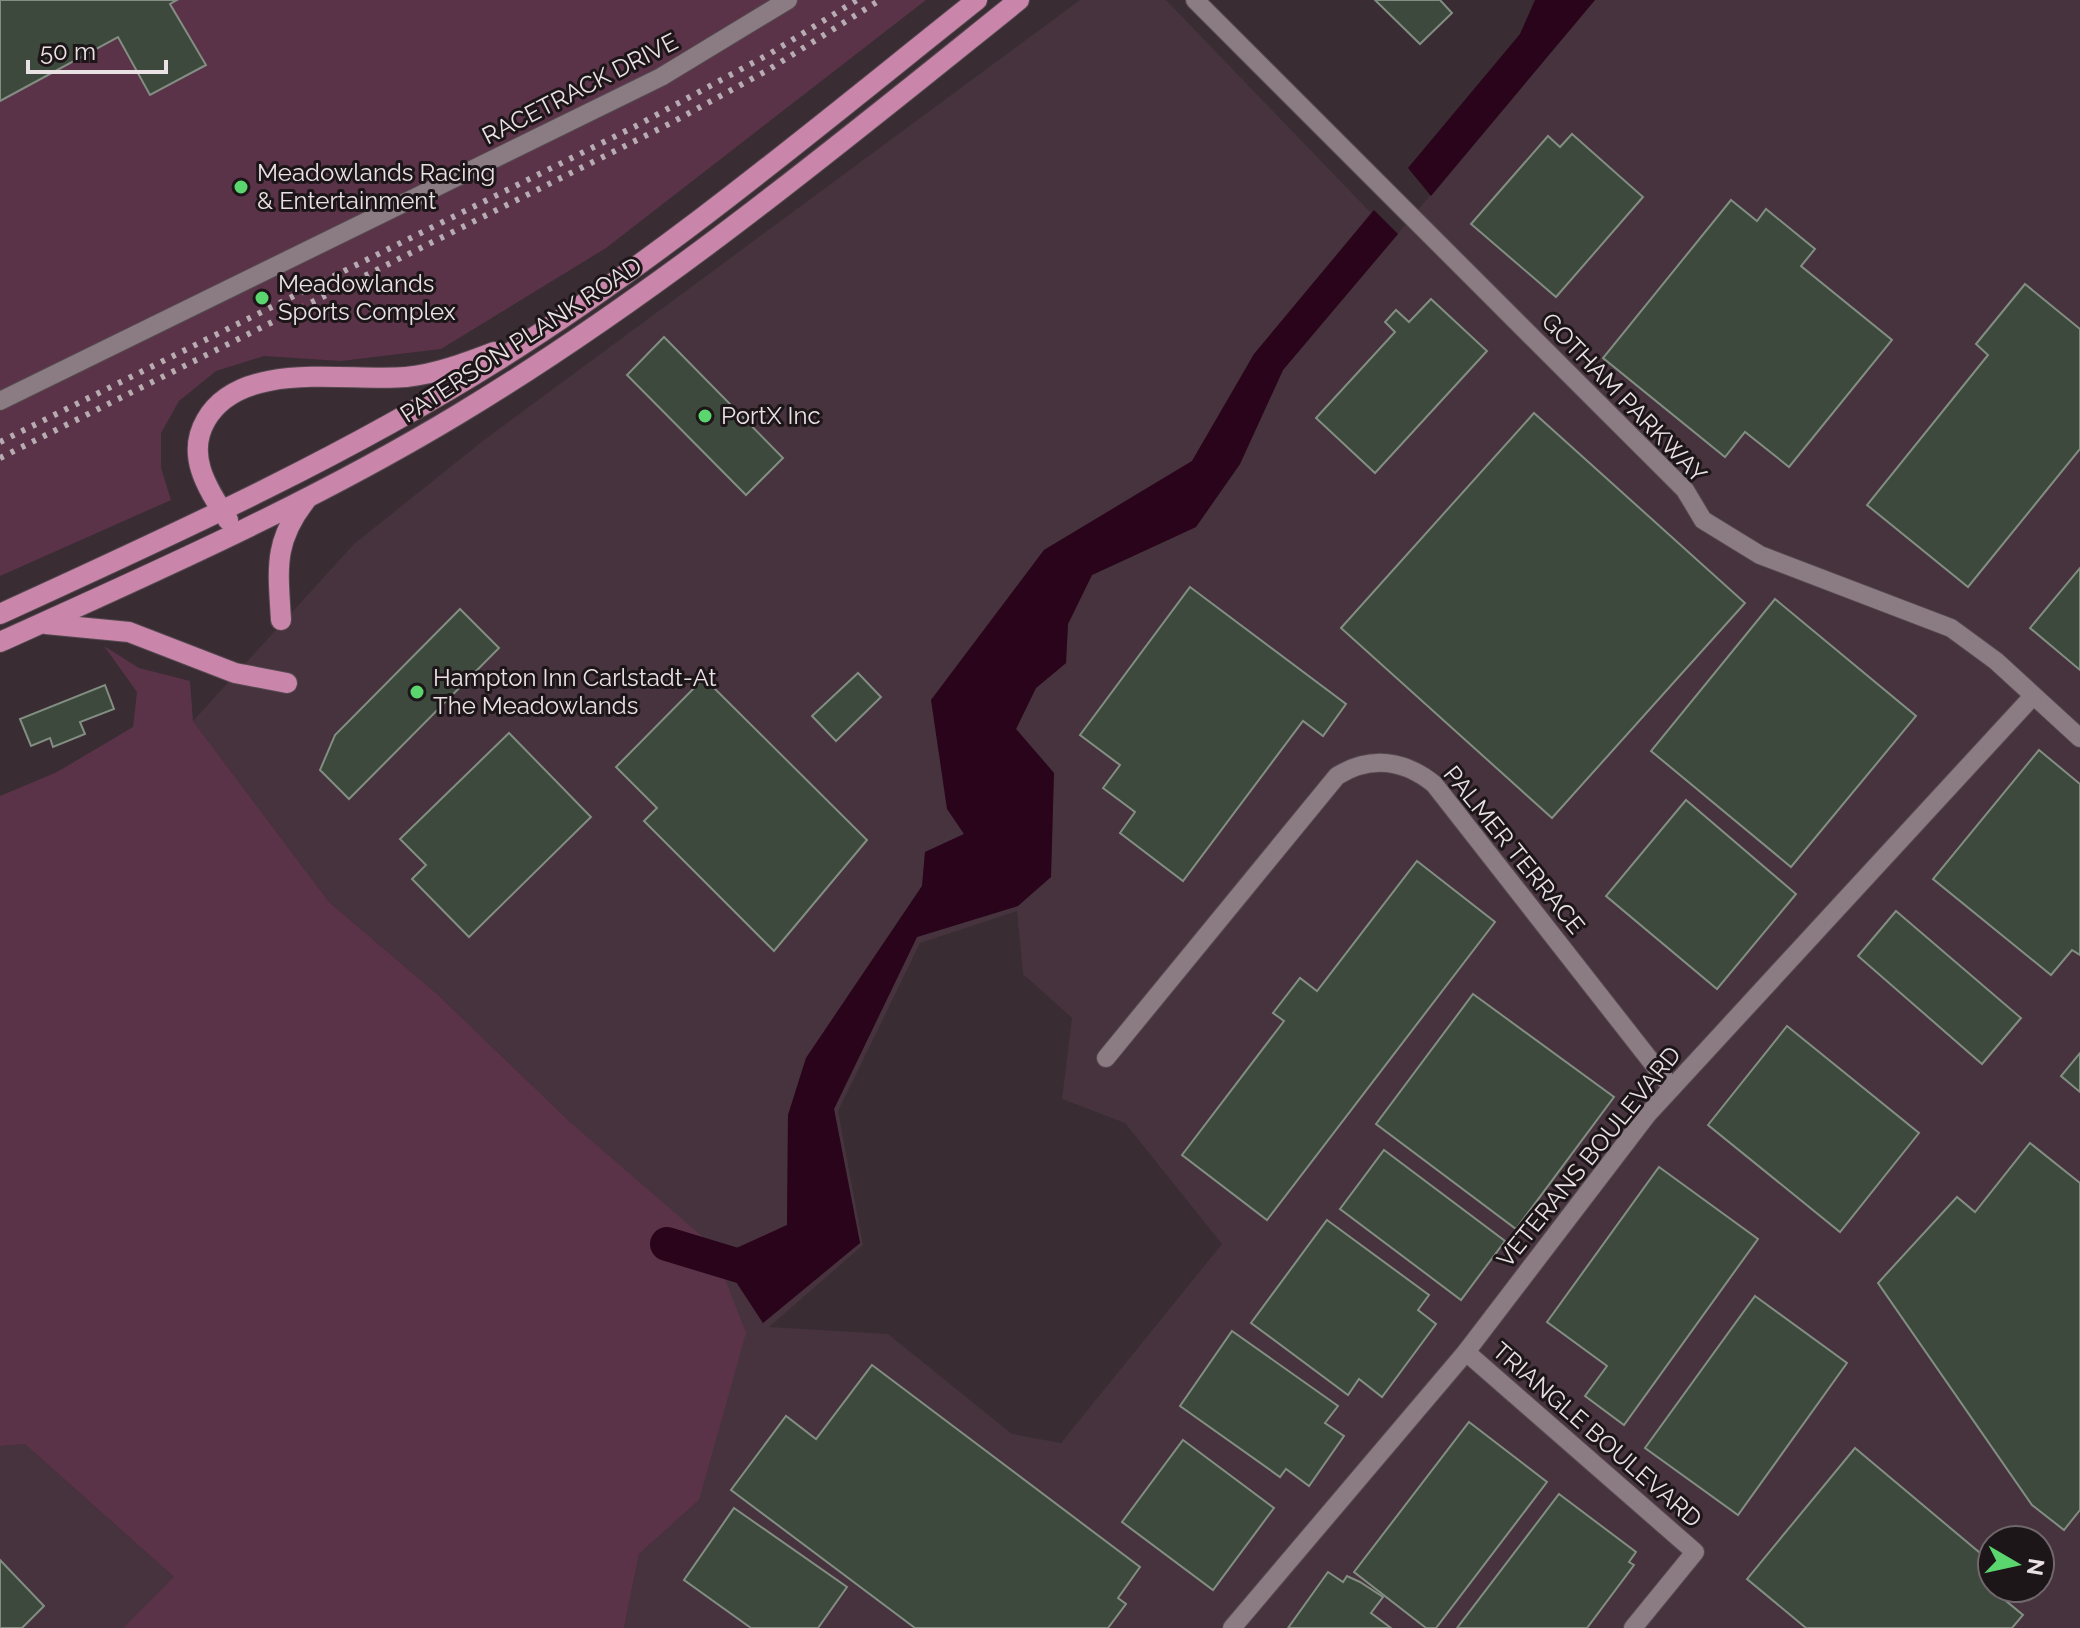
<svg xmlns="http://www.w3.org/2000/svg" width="2080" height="1628" viewBox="0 0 2080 1628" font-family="Raleway,sans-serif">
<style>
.built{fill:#47333d;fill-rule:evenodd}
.green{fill:#5a3348}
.water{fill:#29041b}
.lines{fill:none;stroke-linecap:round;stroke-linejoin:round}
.river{stroke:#29041b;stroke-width:34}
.building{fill:#3e493e;stroke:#828e82;stroke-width:2}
.minor-casing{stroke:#55494f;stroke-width:20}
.major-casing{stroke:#55494f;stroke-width:22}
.minor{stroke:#8b7b83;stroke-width:18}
.major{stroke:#c986aa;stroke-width:20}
.rail{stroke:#b6acb1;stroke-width:6;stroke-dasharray:4 8;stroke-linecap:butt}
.poi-dot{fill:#5bd56e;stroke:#1d1619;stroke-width:3}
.labels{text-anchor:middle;stroke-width:6;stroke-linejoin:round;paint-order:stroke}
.street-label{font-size:24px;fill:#eae1e5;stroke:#1d1619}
.poi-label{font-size:24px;fill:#eae1e5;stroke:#1d1619;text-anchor:start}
</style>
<rect width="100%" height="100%" fill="#392c33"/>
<g class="built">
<path d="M1080,0H1166L1371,213L1254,354L1192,461L1044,550L931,700L964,834L925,852L922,886L806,1058L788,1115L787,1225L720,1256L763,1323L860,1243L834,1109L917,937L1018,906L1054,773L1016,729L1036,688L1066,663L1068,624L1092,575L1196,527L1240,464L1283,370L1595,0H2080V1628H624L639,1554L699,1500L571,1123L437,994L329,902L193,721L354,544L484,440ZM1017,911L1023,974L1072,1018L1062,1099L1125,1123L1222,1244L1061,1443L1012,1434L888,1334L769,1327L863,1245L838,1111L920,943ZM1992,1540H2040V1588H1992Z"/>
<path d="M25,1444L175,1578L123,1628H0V1446Z"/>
</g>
<g class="green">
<path d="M0,0H926L606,248L441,349L341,361L264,356L216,371L179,401L161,433V468L171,500L0,576Z"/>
<path d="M104,646L139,668L190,681L193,721L329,902L437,994L571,1123L712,1245L746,1333L699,1500L639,1554L624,1628H123L174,1577L25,1444L0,1446V796L57,772L133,727L137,692Z"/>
</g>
<g class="water">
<path d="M1535,0H1595L1431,196L1408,168L1520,34Z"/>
<path d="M1374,210L1398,234L1283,370L1240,464L1196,527L1092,575L1068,624L1066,663L1036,688L1016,729L1054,773L1051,877L1018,906L917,937L834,1109L860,1243L763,1323L719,1256L787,1225L788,1115L806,1058L922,886L925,852L964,834L947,809L931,700L1044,550L1192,461L1254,354Z"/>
</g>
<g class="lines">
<path class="river" d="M667,1244L766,1274"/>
</g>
<g class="building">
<path d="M0,0H177L170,4L206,65L150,95L118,37L0,101Z"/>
<path d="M1375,0H1440L1452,13L1420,44Z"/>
<path d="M1572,134L1643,197L1556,297L1471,224L1548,136L1560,147Z"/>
<path d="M1731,200L1757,221L1766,209L1815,249L1801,266L1892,340L1789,467L1745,432L1725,457L1603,358Z"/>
<path d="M2025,284L2080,329V449L1968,587L1867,505L1988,355L1976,344Z"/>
<path d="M1431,299L1487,351L1375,473L1316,418L1395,332L1385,322L1396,310L1409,322Z"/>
<path d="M664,337L783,458L746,495L627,375Z"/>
<path d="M1534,413L1745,603L1552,818L1341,628Z"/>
<path d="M2080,568V670L2030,628Z"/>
<path d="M1190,587L1346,704L1323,736L1303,721L1183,881L1120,833L1135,812L1103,788L1120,765L1080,735Z"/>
<path d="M1775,599L1916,716L1791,867L1651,751Z"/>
<path d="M460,609L499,648L349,799L320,770L335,735Z"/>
<path d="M858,673L881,697L836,741L812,716Z"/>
<path d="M704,678L867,840L774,951L644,821L657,808L616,767Z"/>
<path d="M105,685L114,709L80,722L85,734L53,747L50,738L31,746L20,719Z"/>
<path d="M509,733L591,817L469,937L412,879L426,865L400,839Z"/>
<path d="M2039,750L2080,784V955L2072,950L2051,975L1933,879Z"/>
<path d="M1686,800L1796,894L1717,989L1606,896Z"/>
<path d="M1417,861L1495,922L1267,1220L1182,1155L1284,1021L1273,1013L1300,978L1317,991Z"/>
<path d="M1896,911L2021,1018L1982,1064L1858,956Z"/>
<path d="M1473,994L1614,1097L1516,1229L1376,1124Z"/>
<path d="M1787,1026L1919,1133L1840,1232L1708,1125Z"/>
<path d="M2080,1053V1092L2061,1076Z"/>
<path d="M2030,1143L2080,1183V1510L2064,1530L2032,1505L1878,1283L1957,1197L1975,1212Z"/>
<path d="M1384,1150L1505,1241L1461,1300L1340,1209Z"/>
<path d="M1659,1167L1758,1239L1624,1425L1585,1396L1607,1366L1547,1322Z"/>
<path d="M1327,1220L1429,1295L1418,1310L1436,1324L1382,1397L1359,1379L1348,1395L1251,1323Z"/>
<path d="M1755,1296L1847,1363L1738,1515L1645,1448Z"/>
<path d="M1232,1331L1338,1406L1325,1423L1344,1436L1309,1486L1286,1469L1280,1477L1180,1406Z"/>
<path d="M872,1365L1140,1567L1118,1598L1126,1604L1108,1628H915L731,1490L786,1416L816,1439Z"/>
<path d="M1469,1422L1547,1482L1436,1628H1426L1354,1572Z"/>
<path d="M1183,1440L1274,1508L1213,1590L1122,1522Z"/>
<path d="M1855,1448L1992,1563V1581L1988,1586L2023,1615L2012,1628H1806L1747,1579Z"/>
<path d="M1559,1494L1636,1552L1629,1562L1634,1565L1587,1628H1457Z"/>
<path d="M734,1508L847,1587L818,1628H751L684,1580Z"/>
<path d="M0,1560L44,1606L22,1628H0Z"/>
<path d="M1328,1572L1343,1582L1347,1576L1360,1582L1383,1597L1371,1613L1391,1628H1288Z"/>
</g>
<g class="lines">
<g class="minor-casing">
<g id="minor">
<path d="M1195,0L1685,490L1703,520L1760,555L1951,628L1996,661L2080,738"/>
<path d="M0,401L661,77L788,0"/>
<path d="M1106,1058L1337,776C1371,755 1404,760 1434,784L1672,1088"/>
<path d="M1466,1352L1695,1552L1633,1628"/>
<path d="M1232,1628L1466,1352L1647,1115L2033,696"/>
</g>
</g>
<g class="major-casing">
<g id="major">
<path d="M228,520C208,489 185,456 206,420C241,359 346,382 406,377C436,374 465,363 494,352"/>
<path d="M0,614C170,536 341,459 500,359C668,253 821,124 977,0"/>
<path d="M281,620C278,569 273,542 306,500"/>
<path d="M46,624L129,632L235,673L287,683"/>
<path d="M0,642C155,572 311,503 457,415C657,295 837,146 1019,0"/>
</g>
</g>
<use href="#minor" class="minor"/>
<use href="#major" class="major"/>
<g class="rail">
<path d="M0,442L636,126L771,53L857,0"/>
<path d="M0,458L671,123L768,70L880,0"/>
</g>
</g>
<g class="poi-dot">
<circle cx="241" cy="187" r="8"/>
<circle cx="262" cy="298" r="8"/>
<circle cx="705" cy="416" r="8"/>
<circle cx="417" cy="692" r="8"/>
</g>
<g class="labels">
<g class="street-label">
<text transform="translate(580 89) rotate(-27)" y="8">RACETRACK DRIVE</text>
<text transform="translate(521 340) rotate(-33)" y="8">PATERSON PLANK ROAD</text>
<text transform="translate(1624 398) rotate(46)" y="8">GOTHAM PARKWAY</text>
<text transform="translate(1514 850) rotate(51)" y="8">PALMER TERRACE</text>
<text transform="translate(1589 1157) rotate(-51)" y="8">VETERANS BOULEVARD</text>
<text transform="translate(1597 1435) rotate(41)" y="8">TRIANGLE BOULEVARD</text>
</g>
<g class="poi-label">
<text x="257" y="181">Meadowlands Racing<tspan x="257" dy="28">&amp; Entertainment</tspan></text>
<text x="278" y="292">Meadowlands<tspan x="278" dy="28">Sports Complex</tspan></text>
<text x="721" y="424">PortX Inc</text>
<text x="433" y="686">Hampton Inn Carlstadt-At<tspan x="433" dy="28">The Meadowlands</tspan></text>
</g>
</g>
<g transform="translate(2016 1564) rotate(99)"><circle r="38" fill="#1d1619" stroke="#6f676b" stroke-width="2"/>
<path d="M0-6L14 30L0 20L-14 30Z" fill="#5bd56e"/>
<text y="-12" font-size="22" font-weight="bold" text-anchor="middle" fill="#eae1e5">N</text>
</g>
<path d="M28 60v12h138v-12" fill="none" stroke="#eae1e5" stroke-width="4"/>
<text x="40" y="60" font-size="24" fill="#eae1e5" stroke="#1d1619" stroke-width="6" paint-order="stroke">50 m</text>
</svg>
